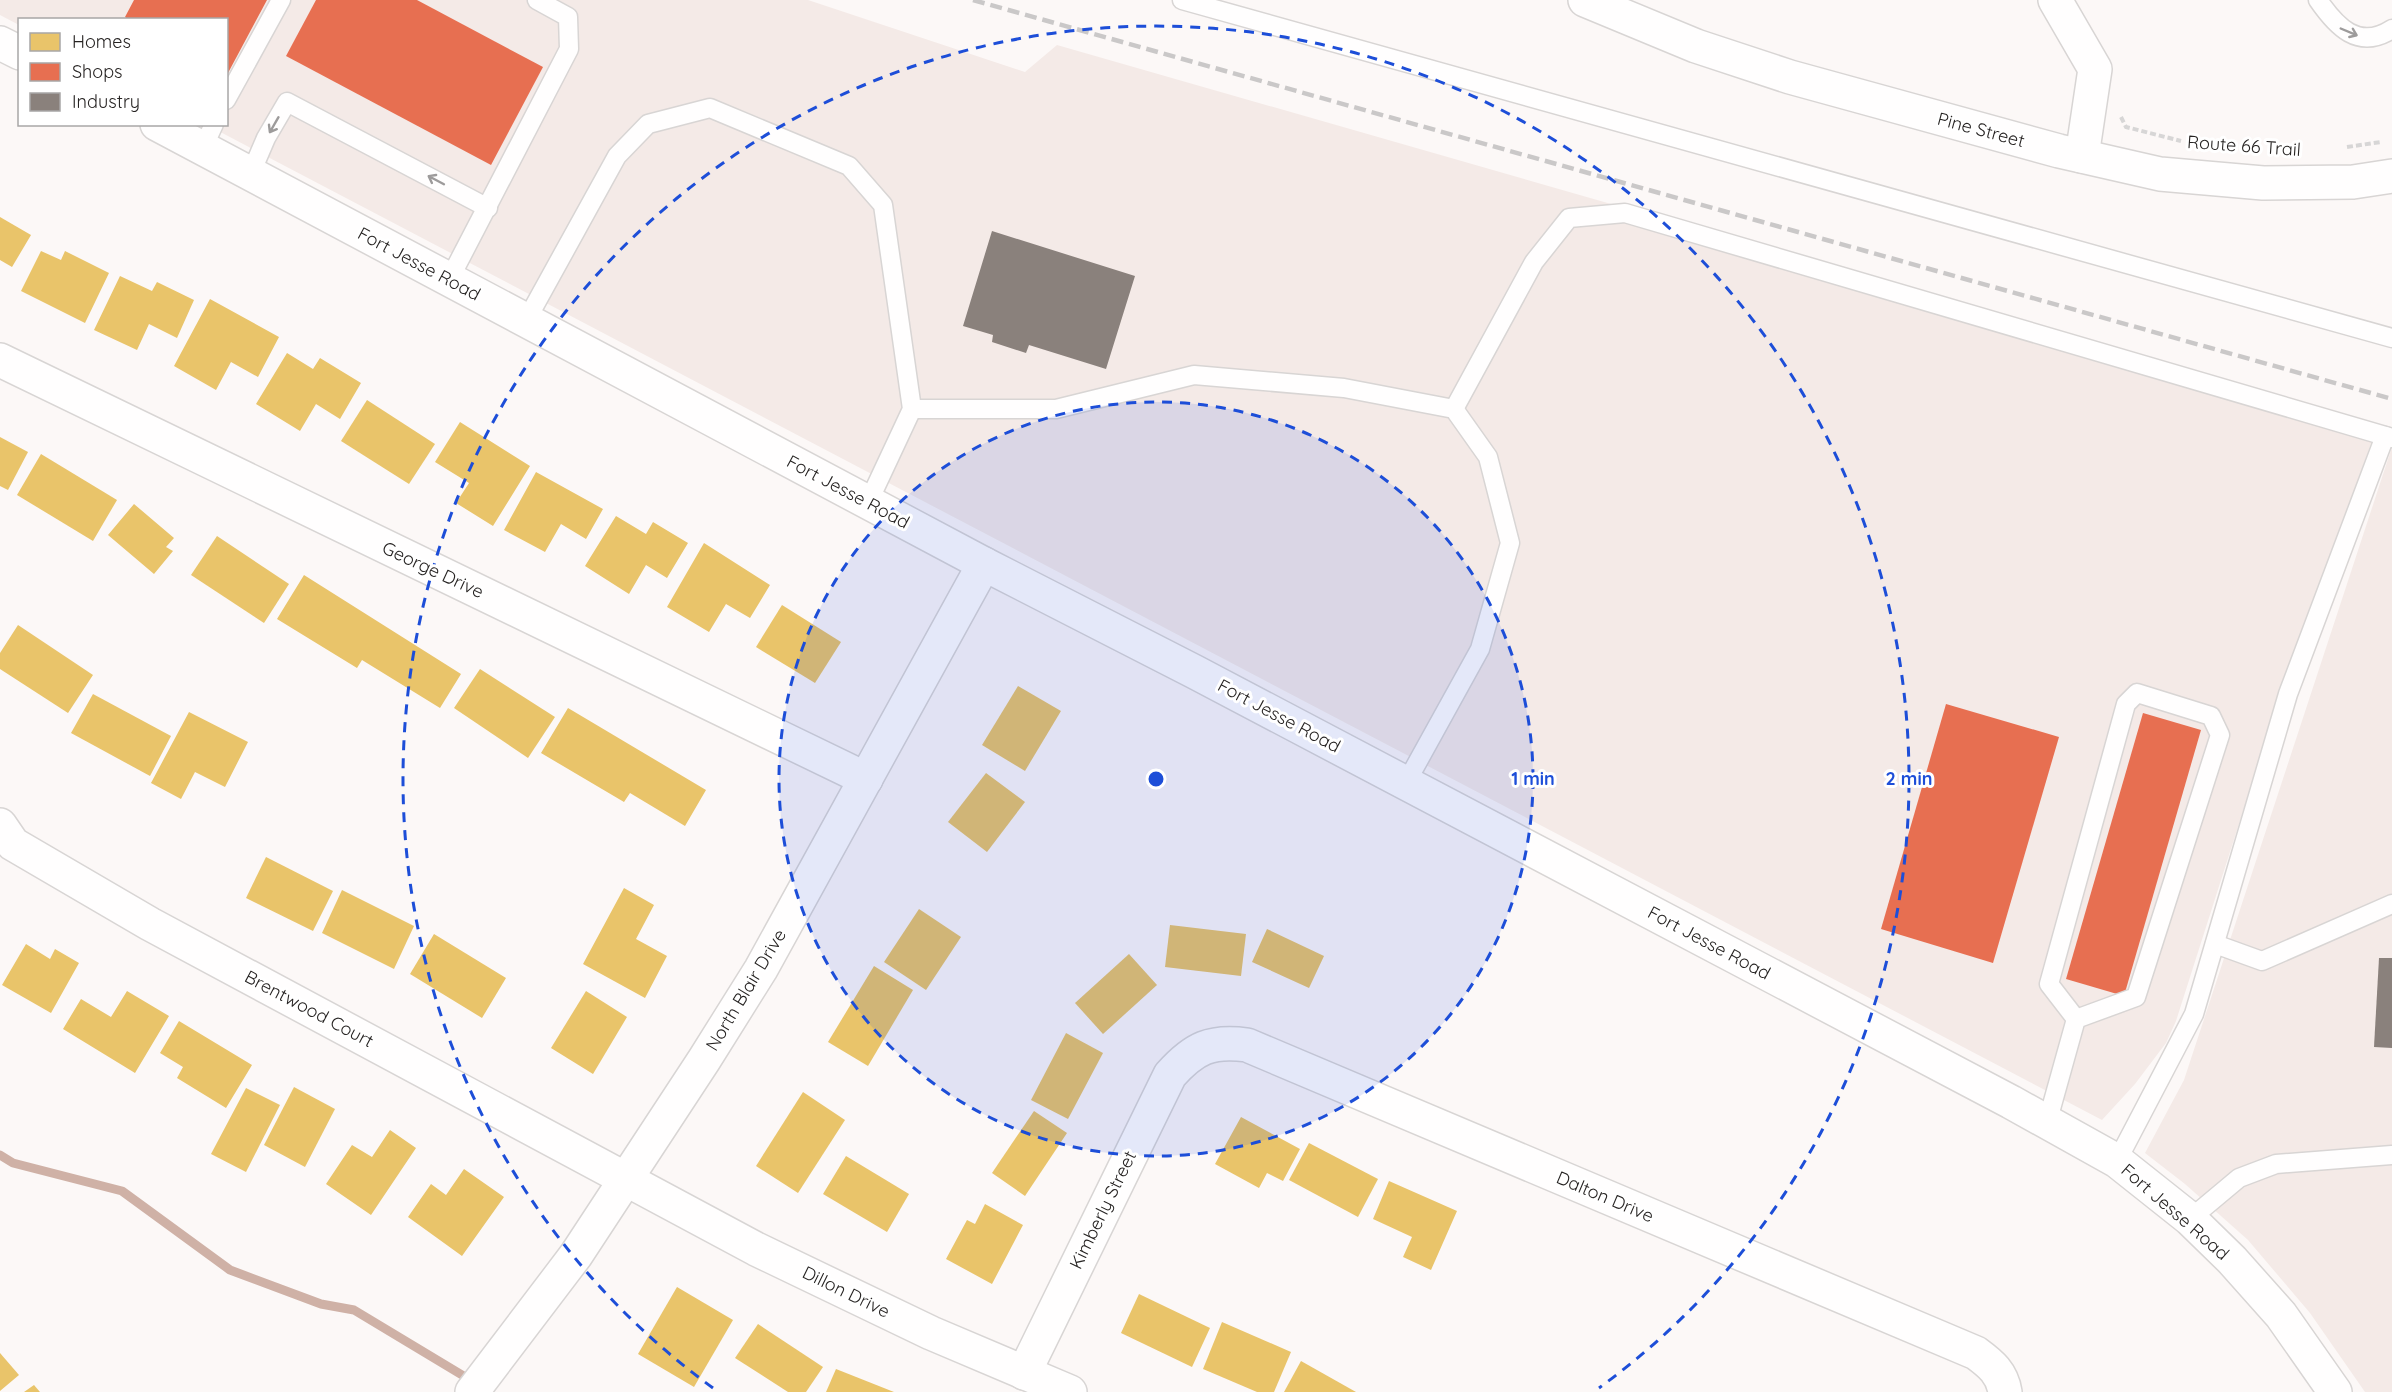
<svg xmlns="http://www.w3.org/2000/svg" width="2392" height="1392" viewBox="0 0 2392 1392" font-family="Quicksand,sans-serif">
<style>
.built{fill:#f4eae7}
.homes{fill:#e9c46a}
.shops{fill:#e76f51}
.industry{fill:#8a817c}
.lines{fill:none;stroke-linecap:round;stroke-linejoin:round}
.stream{stroke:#cfb1a6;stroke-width:9}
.service-casing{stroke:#d8d5d4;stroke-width:21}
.minor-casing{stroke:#d8d5d4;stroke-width:36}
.tertiary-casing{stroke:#d8d5d4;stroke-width:36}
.path{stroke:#d7d6d6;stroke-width:4;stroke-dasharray:6 3;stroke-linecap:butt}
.service{stroke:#fffefe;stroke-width:18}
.minor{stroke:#fffefe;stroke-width:33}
.tertiary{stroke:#fffefe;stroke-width:33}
.rail{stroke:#cac8c8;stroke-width:4.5;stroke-dasharray:12 6;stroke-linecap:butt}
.oneway{stroke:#9d9b9b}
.ring{fill:none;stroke:#1d4ed8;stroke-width:3;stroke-dasharray:10 8}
.labels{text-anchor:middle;stroke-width:6;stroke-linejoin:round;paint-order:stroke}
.street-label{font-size:18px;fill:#262322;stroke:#fff}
.centre{fill:#1d4ed8;stroke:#fff;stroke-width:3}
.ring-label{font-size:18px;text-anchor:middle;font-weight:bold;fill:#1d4ed8;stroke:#fff;stroke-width:6;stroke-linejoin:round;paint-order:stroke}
</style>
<rect width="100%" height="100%" fill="#fcf8f7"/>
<g class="built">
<path d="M0,0H808L1025,72L1057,45L2378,424L2275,711L2176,1021L2166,1043L2135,1084L2102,1120L207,125L226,124V20H20L19,25L0,15Z"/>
<path d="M2392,447V1392H2365L2310,1313L2248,1240L2185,1184L2145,1153L2184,1080Z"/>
</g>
<g class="homes">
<path d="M0,217L31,235L12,267L0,260Z"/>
<path d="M41,251L61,260L65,251L109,273L85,323L21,291Z"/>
<path d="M120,276L152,291L157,282L194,300L177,338L149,324L137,350L94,330Z"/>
<path d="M210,299L279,337L258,377L231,362L216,390L174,366Z"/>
<path d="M287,353L313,369L320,358L361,383L340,419L316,404L300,431L256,404Z"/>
<path d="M367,400L435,444L409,484L341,441Z"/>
<path d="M460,422L530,466L493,526L456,503L469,483L435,462Z"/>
<path d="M0,437L28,452L8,490L0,486Z"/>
<path d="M41,454L117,500L93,541L17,495Z"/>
<path d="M536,472L603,509L586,539L561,524L545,552L504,530Z"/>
<path d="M134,504L174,538L166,547L173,551L154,574L108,535Z"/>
<path d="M616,516L646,534L653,522L688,543L667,578L646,565L629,594L585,566Z"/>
<path d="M217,536L289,584L264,623L191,575Z"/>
<path d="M704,543L770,585L750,618L726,604L709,632L667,607Z"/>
<path d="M304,575L461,674L440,708L362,660L357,668L277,619Z"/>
<path d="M782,605L841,642L815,683L756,647Z"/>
<path d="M18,625L93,675L68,713L0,669V653Z"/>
<path d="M480,669L555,717L528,758L454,708Z"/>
<path d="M1018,686L1061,711L1025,771L982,745Z"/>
<path d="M93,694L171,736L150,776L71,733Z"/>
<path d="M568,708L706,790L685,826L630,793L624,802L541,753Z"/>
<path d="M189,712L248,742L225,787L195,772L181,799L151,783Z"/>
<path d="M986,773L1025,802L987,852L948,822Z"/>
<path d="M266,857L333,891L313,931L246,898Z"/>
<path d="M624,888L654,905L636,939L667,956L645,998L583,964Z"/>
<path d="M342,890L414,926L394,969L322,933Z"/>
<path d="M919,909L961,937L926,990L884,962Z"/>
<path d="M1170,925L1246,934L1241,976L1165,967Z"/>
<path d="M1267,929L1324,956L1309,988L1252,962Z"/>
<path d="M434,934L506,978L482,1018L410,974Z"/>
<path d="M26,944L50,959L55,949L79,963L51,1013L2,985Z"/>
<path d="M1129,954L1157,985L1103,1034L1075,1003Z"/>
<path d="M874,966L913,990L868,1066L828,1042Z"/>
<path d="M127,991L169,1016L135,1073L63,1029L81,999L111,1017Z"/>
<path d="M586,991L627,1017L593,1074L551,1048Z"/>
<path d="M179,1021L252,1065L226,1108L177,1078L183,1067L160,1053Z"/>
<path d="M1066,1033L1103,1053L1068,1119L1031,1100Z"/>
<path d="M294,1087L335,1109L305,1167L264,1145Z"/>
<path d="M246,1088L280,1105L246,1172L211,1154Z"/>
<path d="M803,1092L845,1120L798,1193L756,1166Z"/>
<path d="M1034,1111L1067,1133L1025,1196L992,1173Z"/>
<path d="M1241,1117L1300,1149L1283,1181L1267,1173L1259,1188L1215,1164Z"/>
<path d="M390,1130L416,1148L371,1215L326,1184L352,1145L372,1157Z"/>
<path d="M1309,1143L1378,1179L1358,1217L1289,1180Z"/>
<path d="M846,1156L909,1194L887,1232L823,1194Z"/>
<path d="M464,1169L504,1197L462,1256L408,1217L431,1184L446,1195Z"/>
<path d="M1389,1181L1457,1211L1431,1270L1403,1257L1412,1237L1373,1219Z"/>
<path d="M985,1204L1023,1225L992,1284L946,1259L967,1220L975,1224Z"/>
<path d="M677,1287L733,1320L694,1387L638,1354Z"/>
<path d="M1139,1294L1210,1328L1192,1367L1121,1333Z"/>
<path d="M1222,1322L1291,1352L1274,1392H1257L1203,1369Z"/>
<path d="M758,1324L823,1367L806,1392H788L735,1358Z"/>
<path d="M0,1353L19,1375L0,1391Z"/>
<path d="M1301,1361L1356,1392H1284Z"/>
<path d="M836,1369L894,1392H826Z"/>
<path d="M34,1385L40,1392H24Z"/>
</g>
<g class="shops">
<path d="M134,0H267L228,73L226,20H129L125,17Z"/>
<path d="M316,0H417L543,67L491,165L286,56Z"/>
<path d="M1946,704L2059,737L1993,963L1881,929Z"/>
<path d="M2143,713L2201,730L2124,996L2066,979Z"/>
</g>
<g class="industry">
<path d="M992,231L1135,276L1106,369L1029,345L1026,353L992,342L993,335L963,326Z"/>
<path d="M2379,958H2392V1048L2374,1047Z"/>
</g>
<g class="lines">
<path class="stream" d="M0,1155L13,1163L122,1191L230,1270L321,1304L354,1310L472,1381"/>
<g class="service-casing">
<g id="service">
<path d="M1182,0L2392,338"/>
<path d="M2318,0C2336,26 2358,51 2392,29"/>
<path d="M226,100L281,0"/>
<path d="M203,148L214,124"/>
<path d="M251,173L266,138L287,102L488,208"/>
<path d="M449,280L569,49L568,17L537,0"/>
<path d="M526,321L617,156L648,124L710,108L849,166L883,205L912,409L868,503"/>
<path d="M912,409H1056L1194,375L1344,388L1454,409L1488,457L1510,543L1480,649L1406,783"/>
<path d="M1454,409L1534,262L1569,218L1625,213L2392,438"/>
<path d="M2215,944L2262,961L2392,904"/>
<path d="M2047,1123L2076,1019L2049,984L2126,704L2137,693L2211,716L2220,735L2136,997L2076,1019"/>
<path d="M2117,1161L2194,1014L2288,694L2385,436"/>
<path d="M2190,1219L2239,1178L2276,1164L2392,1155"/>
</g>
</g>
<g class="minor-casing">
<g id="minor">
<path d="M2055,0L2095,69L2082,156"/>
<path d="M0,360L866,779"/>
<path d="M0,825L13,844L150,924L756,1249L931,1333L1070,1392"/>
<path d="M1024,1373L1170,1075C1194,1048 1211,1040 1247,1045L1976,1353C1991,1364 2002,1373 2005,1392"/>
</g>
</g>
<g class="tertiary-casing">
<g id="tertiary">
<path d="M1585,0L1696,46L1790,77L2059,151L2160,174L2263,183L2353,182L2392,176"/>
<path d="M0,43L20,53"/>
<path d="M157,124L984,564L1195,672L2011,1102L2117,1161L2190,1219L2232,1260L2281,1315L2335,1392"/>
<path d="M472,1392L576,1255L704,1060L761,969L984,564"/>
</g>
</g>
<g class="path">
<path d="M2121,117L2126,127L2181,141"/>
<path d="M2347,147L2381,142"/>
</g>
<use href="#service" class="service"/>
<use href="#minor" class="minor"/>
<use href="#tertiary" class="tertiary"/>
<path class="rail" d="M973,0L2392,399"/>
</g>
<defs><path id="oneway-shaft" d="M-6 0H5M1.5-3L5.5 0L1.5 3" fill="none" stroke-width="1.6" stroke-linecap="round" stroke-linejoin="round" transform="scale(1.5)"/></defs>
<g class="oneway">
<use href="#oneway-shaft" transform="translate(2349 32) rotate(23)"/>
<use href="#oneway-shaft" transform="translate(274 125) rotate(120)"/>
<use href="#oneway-shaft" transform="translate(436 180) rotate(-152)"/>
</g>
<circle cx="1156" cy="779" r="377" fill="#1d4ed8" fill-opacity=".12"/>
<g class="ring">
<circle cx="1156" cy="779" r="377"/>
<path d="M713 1388A753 753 0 1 1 1599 1388"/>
</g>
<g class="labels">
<g class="street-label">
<text transform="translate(1981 130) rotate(15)" y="6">Pine Street</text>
<text transform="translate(2244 146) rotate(4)" y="6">Route 66 Trail</text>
<text transform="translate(419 264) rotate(28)" y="6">Fort Jesse Road</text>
<text transform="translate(848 492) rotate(28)" y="6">Fort Jesse Road</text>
<text transform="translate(433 570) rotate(25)" y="6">George Drive</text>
<text transform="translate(1279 716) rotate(28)" y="6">Fort Jesse Road</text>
<text transform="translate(1709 943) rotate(28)" y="6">Fort Jesse Road</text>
<text transform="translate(746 990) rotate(-59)" y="6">North Blair Drive</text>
<text transform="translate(309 1009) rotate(28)" y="6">Brentwood Court</text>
<text transform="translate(1605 1197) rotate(23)" y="6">Dalton Drive</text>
<text transform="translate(1103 1210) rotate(-64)" y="6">Kimberly Street</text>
<text transform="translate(2175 1212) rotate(41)" y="6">Fort Jesse Road</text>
<text transform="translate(846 1292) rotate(26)" y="6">Dillon Drive</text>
</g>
</g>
<circle cx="1156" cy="779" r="9" class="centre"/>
<g class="ring-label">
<text x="1533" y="785">1 min</text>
<text x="1909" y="785">2 min</text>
</g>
<rect x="18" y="18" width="210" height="108" fill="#ffffff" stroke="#a8a7a7" stroke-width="1.5"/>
<rect x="30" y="33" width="30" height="18" fill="#e9c46a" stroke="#a8a7a7" stroke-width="1.5"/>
<text x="72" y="48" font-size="18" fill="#262322">Homes</text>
<rect x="30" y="63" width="30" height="18" fill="#e76f51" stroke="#a8a7a7" stroke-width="1.5"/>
<text x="72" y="78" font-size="18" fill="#262322">Shops</text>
<rect x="30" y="93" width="30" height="18" fill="#8a817c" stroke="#a8a7a7" stroke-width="1.5"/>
<text x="72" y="108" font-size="18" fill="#262322">Industry</text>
</svg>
